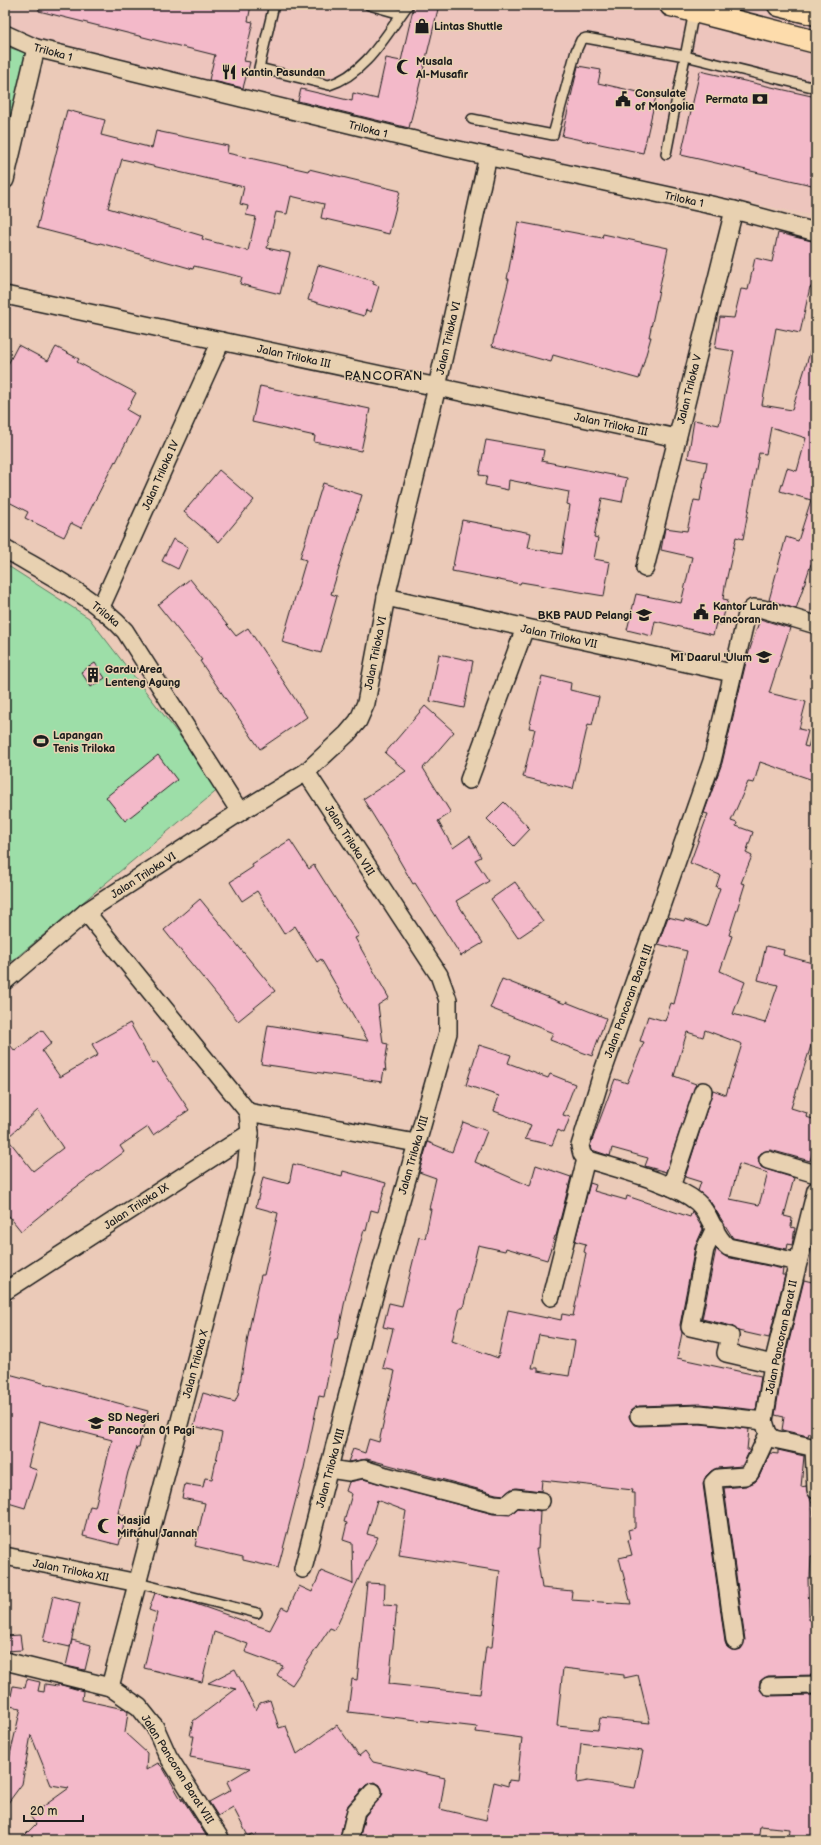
<svg xmlns="http://www.w3.org/2000/svg" width="821" height="1845" viewBox="0 0 821 1845" font-family="'Balsamiq Sans',sans-serif">
<style>
.built{fill:#edc5bd}
.green{fill:#9ddea8;stroke:#5c7d62}
.building{fill:#f3b9c9;stroke:#1c1c1c;fill-rule:evenodd}
.lines{fill:none;stroke-linecap:round;stroke-linejoin:round}
.service-casing{stroke:#1c1c1c;stroke-width:12}
.minor-casing{stroke:#1c1c1c;stroke-width:20}
.primary-casing{stroke:#1c1c1c;stroke-width:25}
.service{stroke:#e8d1b1;stroke-width:9}
.minor{stroke:#e8d1b1;stroke-width:17}
.primary{stroke:#fddcac;stroke-width:22}
.labels{text-anchor:middle;stroke-width:3;stroke-linejoin:round;paint-order:stroke}
.poi-label{font-size:11px;font-weight:bold;fill:#1c1c1c;stroke:#e8d1b1;text-anchor:start}
.street-label{font-size:11px;fill:#1c1c1c;stroke:#e8d1b1}
.quarter-label{font-size:13px;letter-spacing:1px;fill:#1c1c1c;stroke:#e8d1b1}
</style>
<rect width="100%" height="100%" fill="#ebcab8"/>
<filter id="ink" filterUnits="userSpaceOnUse"><feTurbulence type="fractalNoise" baseFrequency=".025" numOctaves="2"/><feDisplacementMap in="SourceGraphic" scale="8" xChannelSelector="R" yChannelSelector="G"/><feConvolveMatrix kernelMatrix="1 2 1 2 8 2 1 2 1" color-interpolation-filters="sRGB"/></filter>
<g filter="url(#ink)">
<path class="built" d="M5,5H816V216L404,134L5,32Z"/>
<g class="green">
<path d="M5,46L26,53L5,203Z"/>
<path d="M5,564L89,618L220,788L5,967Z"/>
</g>
<g class="building">
<path d="M39,5H251L248,21L253,22L244,61L250,62L243,88L209,80L215,55L39,11Z"/>
<path d="M414,5H439L409,128L298,101L301,89L352,101L353,93L377,99L386,58L401,61Z"/>
<path d="M578,66L601,70L598,83L656,96L643,153L562,136Z"/>
<path d="M700,71L816,97V186L681,155Z"/>
<path d="M67,110L105,120L101,135L152,148L156,131L228,146L227,153L308,171L309,169L400,191L389,234L321,218L324,204L291,196L287,214L276,212L267,248L290,253L280,294L240,284L242,277L194,266L193,269L100,243L99,244L37,228ZM122,159L244,187L240,204L248,206L246,215L256,217L248,251L202,239L203,236L108,208Z"/>
<path d="M518,222L602,238L603,234L668,248L649,337H651L639,379L553,355L551,362L492,346L509,279H507Z"/>
<path d="M778,233L816,242V276L813,288L810,287L800,333L776,328L762,405L792,410L812,346L816,347V565L811,564L796,609L769,600L786,537L798,541L811,500L780,491L787,468L797,471L806,438L771,427L766,454L759,453L743,539L736,537L725,586L723,599L728,600L721,625L716,623L713,635L655,621L652,636L627,630L636,594L681,603L692,557L661,550L665,528L687,531L694,500L700,501L707,462L688,458L694,420L719,425L734,351L715,348L720,317L734,318L741,289L748,290L755,258L772,262Z"/>
<path d="M318,265L374,281L373,284L379,286L371,312L366,310L364,316L308,300Z"/>
<path d="M18,345L48,361L56,347L79,359L77,362L136,393L127,410L139,417L116,462L115,461L81,528L71,523L64,537L25,518L28,512L5,500V370Z"/>
<path d="M260,386L370,409L361,451L314,442L315,436L252,422Z"/>
<path d="M486,440L544,450L542,461L627,478L622,502L602,498L594,537L598,538L594,559L610,562L604,596L521,582L520,584L452,571L462,520L531,533L528,548L562,554L570,505L567,504L569,492L509,480L508,490L485,485L487,476L479,475Z"/>
<path d="M219,470L254,500L219,542L184,512Z"/>
<path d="M323,483L362,495L331,594L337,596L321,653L282,642L306,560L300,558Z"/>
<path d="M173,539L188,547L178,569L162,561Z"/>
<path d="M190,579L236,636L248,628L307,717L260,749L200,661L202,660L158,605Z"/>
<path d="M760,619L790,628L769,693L806,702L799,729L808,731L804,746L808,747L812,734H816V781L760,762L754,783L748,782L731,821L737,823L736,826L753,832L746,853L752,856L741,883L745,884L729,935L732,936L720,971L745,982L733,1014L765,1023L778,985L758,980L766,946L784,950L783,955L816,964V1030L791,1108L807,1113L806,1117L816,1120V1141L810,1161L770,1150L761,1153L758,1158L761,1167L765,1169L794,1178L784,1216L792,1218L791,1227L795,1228L792,1245L788,1244L787,1249L733,1238L710,1201L698,1191L701,1182L685,1177L713,1090L726,1095L742,1044L705,1030L703,1037L687,1032L674,1076L696,1084L666,1172L645,1166L648,1158L612,1148L610,1156L592,1150L590,1146L615,1079L627,1083L644,1042L640,1041L648,1016L665,1021L671,1003L674,1004L687,951L658,944L668,917L684,921L685,919L707,927L720,888L716,887L720,875L690,863L708,814L704,813L722,763L747,658ZM739,1164L768,1173L759,1205L730,1199Z"/>
<path d="M439,654L473,661L464,708L430,701Z"/>
<path d="M95,663L105,678L91,687L81,672Z"/>
<path d="M542,676L571,683L570,690L599,697L592,725L588,724L573,789L523,777L535,729L529,728Z"/>
<path d="M425,706L454,732L423,768L451,813L438,821L453,848L470,836L481,857L475,860L489,881L456,901L483,943L461,956L415,883L413,884L398,858L399,857L363,799L406,771L385,753Z"/>
<path d="M158,755L177,780L125,821L106,797Z"/>
<path d="M504,802L530,829L514,846L487,819Z"/>
<path d="M290,840L309,869L314,865L359,936L355,938L389,998L378,1005L383,1043L388,1044L385,1063L386,1072L384,1069L382,1082L261,1064L268,1025L368,1041L321,959L317,962L295,926L284,934L257,891L242,901L230,882L253,867L252,864Z"/>
<path d="M515,882L543,921L518,938L491,899Z"/>
<path d="M200,899L275,991L238,1021L164,930Z"/>
<path d="M502,979L565,1004L566,1002L606,1018L592,1056L550,1040L553,1033L490,1008Z"/>
<path d="M130,1023L153,1064L157,1062L189,1110L153,1135L148,1127L120,1146L124,1152L68,1193L21,1231L5,1211V1039L15,1051L42,1030L52,1043L42,1051L60,1077L98,1055L92,1044ZM38,1110L63,1148L33,1171L7,1138Z"/>
<path d="M479,1045L511,1055L508,1063L548,1078L550,1074L575,1084L563,1115L570,1117L564,1133L558,1130L552,1145L525,1139L531,1125L494,1111L499,1096L466,1085Z"/>
<path d="M463,1122L487,1131L475,1162L530,1186L536,1165L571,1177L556,1236H555L547,1260L506,1248L505,1251L478,1245L463,1308H460L452,1341L498,1358L508,1310L547,1318V1317L561,1320L562,1314L573,1316L586,1253L584,1252L586,1244L575,1241L590,1183L596,1185L594,1191L626,1200L627,1196L690,1217L692,1211L703,1229L695,1247L680,1325L682,1333L677,1358L761,1376L756,1410L701,1404L639,1406L630,1411L629,1417L634,1425L639,1426L700,1424L749,1429L747,1450H750L742,1466L717,1468L711,1471L706,1476L703,1484L725,1642L727,1647L732,1650L741,1649L745,1640L724,1488L746,1486L755,1482L759,1477L770,1453L778,1454V1450L804,1456L801,1487L806,1486L812,1504L813,1520L814,1556H811L810,1578H808L809,1620L816,1619V1636H814L816,1675L768,1676L760,1681L759,1687L761,1691L769,1696L813,1695L816,1743L814,1840H789L790,1829L760,1826L758,1840H359L365,1816L383,1794L380,1785L375,1782L366,1785L348,1805L339,1840H257L253,1834L248,1836L233,1807L218,1816L209,1802L231,1790L227,1782L250,1768L190,1757L194,1736H190L193,1721L236,1689L208,1683L235,1669L256,1710L260,1703L270,1700L279,1728L286,1726L297,1754L337,1725L359,1756L365,1751L373,1762L445,1778L440,1809L486,1820L494,1782L508,1786L509,1780L517,1781L522,1738L476,1732L477,1727L348,1712L352,1679L357,1680L367,1583L385,1584L384,1605L397,1606L389,1684L480,1694L486,1647H492L500,1571L399,1555L406,1511L377,1500L367,1534L378,1537L335,1630L330,1628L292,1685L277,1675L283,1666L245,1652L248,1644L214,1632L202,1682L144,1668L157,1613L149,1610L155,1593L190,1602L270,1630L282,1607L288,1610L299,1586L312,1592L321,1571L353,1584L352,1543L343,1540L347,1523L344,1522L352,1494L346,1491L349,1482L363,1479L493,1514L510,1515L518,1508L540,1511L538,1549H536L542,1588L572,1591L571,1600L631,1604L619,1558L632,1555L628,1540L630,1539L628,1530L635,1528V1493H632L633,1490L542,1480L541,1491L516,1488L512,1489L504,1495L496,1494L367,1459L348,1462L353,1449L365,1453L369,1439L379,1442L395,1371L383,1368L393,1329L383,1327L389,1303L402,1306L419,1237L425,1239L431,1209H429L436,1178L419,1172L428,1142L452,1152ZM539,1335L575,1341L569,1376L538,1371V1368H532ZM563,1668L624,1675V1678L638,1675L650,1723L600,1718L598,1730L557,1726ZM581,1743L643,1751L635,1788L588,1781L577,1783Z"/>
<path d="M293,1164L342,1176L343,1171L386,1183L378,1212L371,1210L366,1231L364,1230L346,1295L337,1340H335L324,1397L319,1396L304,1468L278,1568L243,1560V1557L195,1546L205,1503L182,1498L185,1484L203,1487L205,1478L212,1479L222,1433L194,1426L203,1393L235,1402L238,1395L250,1325L261,1275H264L278,1213L256,1207L263,1177L289,1184Z"/>
<path d="M716,1249L726,1257L783,1269L782,1275H785L769,1338L738,1331L732,1326L702,1319Z"/>
<path d="M804,1280L816,1283V1434L809,1433L808,1436L782,1430L784,1417L775,1415L783,1366Z"/>
<path d="M5,1373L148,1411L139,1447H137L128,1472L118,1513L126,1516L119,1545L83,1536L90,1506L95,1507L112,1440L40,1421L28,1467L37,1470L25,1508L5,1502Z"/>
<path d="M53,1596L80,1603L70,1647L43,1641Z"/>
<path d="M20,1635L22,1650L5,1651V1636Z"/>
<path d="M72,1640L91,1645L85,1670L66,1666Z"/>
<path d="M27,1679L40,1682L38,1691L44,1692L45,1684L58,1686V1684L83,1691L82,1700L124,1709L128,1712L125,1733L147,1753L146,1770L158,1763L163,1768L182,1801V1798L209,1840H20L36,1824L30,1816L69,1788L51,1785L31,1735L22,1784L5,1807V1758L9,1759L21,1708L9,1706L13,1686L25,1688Z"/>
</g>
<g class="lines">
<g class="service-casing">
<g id="service">
<path d="M274,5L259,68L329,85C366,74 387,33 408,5"/>
<path d="M369,5L401,14"/>
<path d="M472,119L553,135L576,51L581,40L586,38L685,56L816,88"/>
<path d="M666,154L694,11"/>
<path d="M138,1583L257,1613"/>
</g>
</g>
<g class="minor-casing">
<g id="minor">
<path d="M5,34L36,48L431,144L734,210L816,232"/>
<path d="M5,180L36,48"/>
<path d="M5,295L677,438"/>
<path d="M5,549C45,573 93,596 125,631L240,812"/>
<path d="M645,568L734,210"/>
<path d="M386,597L732,673"/>
<path d="M100,609L221,341"/>
<path d="M469,780L525,628"/>
<path d="M86,912L248,1112"/>
<path d="M5,981L86,912L240,812L306,772L347,734L358,721L366,703L386,597L437,387L488,156"/>
<path d="M768,1160L816,1174"/>
<path d="M671,1187L703,1091"/>
<path d="M715,1228L705,1249L690,1327L730,1336L726,1353L773,1364"/>
<path d="M798,1262L728,1247C713,1236 712,1215 697,1202C673,1182 617,1169 586,1159L582,1154L580,1146L602,1074L712,761L747,614L753,608L763,609L816,625"/>
<path d="M5,1291L250,1133L248,1112L416,1143"/>
<path d="M551,1297L586,1159"/>
<path d="M639,1416L700,1414L764,1421"/>
<path d="M768,1434L774,1439L816,1448"/>
<path d="M814,1448L816,1490"/>
<path d="M329,1469L349,1472L364,1469L386,1476L494,1504L507,1505L515,1498L541,1501"/>
<path d="M5,1556L138,1583"/>
<path d="M303,1569L365,1328L448,1033V1000L439,975L306,772"/>
<path d="M735,1641L713,1483L718,1478L745,1476L750,1473L768,1434L764,1421L773,1364L816,1190"/>
<path d="M5,1661L110,1687L139,1707L155,1727L168,1756L221,1840"/>
<path d="M769,1686L816,1685"/>
<path d="M110,1687L246,1169L250,1133"/>
<path d="M349,1840L356,1811L373,1792"/>
</g>
</g>
<g class="primary-casing">
<g id="primary">
<path d="M671,5L816,42"/>
<path d="M779,5L816,14"/>
</g>
</g>
<use href="#service" class="service"/>
<use href="#minor" class="minor"/>
<use href="#primary" class="primary"/>
</g>
</g>
<defs>
<g id="shop-bare" transform="scale(1.2)"><path d="M-5-2.5h2.3a2.7 3.5 0 0 1 5.4 0H5L5.5 6h-11ZM-1.5-2.5h3a1.5 2.3 0 0 0-3 0Z" fill="#1c1c1c" stroke="#e8d1b1" stroke-width="2.5" paint-order="stroke"/></g>
<g id="mosque-bare" transform="scale(1.2)"><path d="M3.5-4.9A6 6 0 1 0 3.5 4.9A5 5 0 1 1 3.5-4.9Z" fill="#1c1c1c" stroke="#e8d1b1" stroke-width="2.5" paint-order="stroke"/></g>
<g id="restaurant-bare" transform="scale(1.2)"><path d="M-5-6h1v4h1v-4h1v4h1v-4h1v5L-1.5 .5V6h-2V.5L-5-1ZM5-6V6H3V1.5H1.5Q1.5-4 5-6Z" fill="#1c1c1c" stroke="#e8d1b1" stroke-width="2.5" paint-order="stroke"/></g>
<g id="civic-bare" transform="scale(1.2)"><path d="M-.6-6.5H3V-4.5H.6V-3L4-1V1h2V6H-6V1h2V-1L-.6-3ZM-1.2 2.5V6h2.4V2.5Z" fill="#1c1c1c" stroke="#e8d1b1" stroke-width="2.5" paint-order="stroke"/></g>
<g id="bank-bare" transform="scale(1.2)"><path d="M-6-4H6V4H-6ZM0-2.3a2.3 2.3 0 1 0 0 4.6a2.3 2.3 0 1 0 0-4.6Z" fill="#1c1c1c" stroke="#e8d1b1" stroke-width="2.5" paint-order="stroke"/></g>
<g id="school-bare" transform="scale(1.2)"><path d="M0-5L7-2L0 1L-7-2ZM-4 1L0 2.5L4 1V4Q0 6-4 4Z" fill="#1c1c1c" stroke="#e8d1b1" stroke-width="2.5" paint-order="stroke"/></g>
<g id="building-bare" transform="scale(1.2)"><path d="M-4-6H4V6H1V3H-1V6H-4ZM-2.5-4.3h1.7v1.8h-1.7ZM.8-4.3h1.7v1.8H.8ZM-2.5-1h1.7V.8h-1.7ZM.8-1h1.7V.8H.8Z" fill="#1c1c1c" stroke="#e8d1b1" stroke-width="2.5" paint-order="stroke"/></g>
<g id="stadium-bare" transform="scale(1.2)"><path d="M0-5a6.5 5 0 1 0 0 10a6.5 5 0 1 0 0-10ZM-3.5-1.8h7v3.6h-7Z" fill="#1c1c1c" stroke="#e8d1b1" stroke-width="2.5" paint-order="stroke"/></g>
</defs>
<g fill-rule="evenodd">
<use href="#shop-bare" x="422" y="26"/>
<use href="#mosque-bare" x="404" y="67"/>
<use href="#restaurant-bare" x="229" y="72"/>
<use href="#civic-bare" x="623" y="99"/>
<use href="#bank-bare" x="760" y="99"/>
<use href="#civic-bare" x="701" y="612"/>
<use href="#school-bare" x="644" y="615"/>
<use href="#school-bare" x="764" y="657"/>
<use href="#building-bare" x="93" y="675"/>
<use href="#stadium-bare" x="41" y="741"/>
<use href="#school-bare" x="96" y="1423"/>
<use href="#mosque-bare" x="105" y="1526"/>
</g>
<g class="labels">
<g class="poi-label">
<text x="434" y="30">Lintas Shuttle</text>
<text x="416" y="65">Musala<tspan x="416" dy="13">Al-Musafir</tspan></text>
<text x="241" y="76">Kantin Pasundan</text>
<text x="635" y="97">Consulate<tspan x="635" dy="13">of Mongolia</tspan></text>
<text x="748" y="103" text-anchor="end">Permata</text>
<text x="713" y="610">Kantor Lurah<tspan x="713" dy="13">Pancoran</tspan></text>
<text x="632" y="619" text-anchor="end">BKB PAUD Pelangi</text>
<text x="752" y="661" text-anchor="end">MI Daarul 'Ulum</text>
<text x="105" y="673">Gardu Area<tspan x="105" dy="13">Lenteng Agung</tspan></text>
<text x="53" y="739">Lapangan<tspan x="53" dy="13">Tenis Triloka</tspan></text>
<text x="108" y="1421">SD Negeri<tspan x="108" dy="13">Pancoran 01 Pagi</tspan></text>
<text x="117" y="1524">Masjid<tspan x="117" dy="13">Miftahul Jannah</tspan></text>
</g>
<g class="street-label">
<text transform="translate(53 52) rotate(15)" y="4">Triloka 1</text>
<text transform="translate(368 129) rotate(14)" y="4">Triloka 1</text>
<text transform="translate(684 199) rotate(12)" y="4">Triloka 1</text>
<text transform="translate(448 338) rotate(-77)" y="4">Jalan Triloka VI</text>
<text transform="translate(294 356) rotate(12)" y="4">Jalan Triloka III</text>
<text transform="translate(689 389) rotate(-76)" y="4">Jalan Triloka V</text>
<text transform="translate(611 424) rotate(12)" y="4">Jalan Triloka III</text>
<text transform="translate(160 475) rotate(-66)" y="4">Jalan Triloka IV</text>
<text transform="translate(106 614) rotate(39)" y="4">Triloka</text>
<text transform="translate(559 636) rotate(12)" y="4">Jalan Triloka VII</text>
<text transform="translate(375 653) rotate(-79)" y="4">Jalan Triloka VI</text>
<text transform="translate(350 840) rotate(57)" y="4">Jalan Triloka VIII</text>
<text transform="translate(143 875) rotate(-33)" y="4">Jalan Triloka VI</text>
<text transform="translate(628 1001) rotate(-70)" y="4">Jalan Pancoran Barat III</text>
<text transform="translate(413 1155) rotate(-74)" y="4">Jalan Triloka VIII</text>
<text transform="translate(136 1206) rotate(-33)" y="4">Jalan Triloka IX</text>
<text transform="translate(781 1337) rotate(-78)" y="4">Jalan Pancoran Barat II</text>
<text transform="translate(195 1364) rotate(-75)" y="4">Jalan Triloka X</text>
<text transform="translate(330 1468) rotate(-75)" y="4">Jalan Triloka VIII</text>
<text transform="translate(71 1570) rotate(11)" y="4">Jalan Triloka XII</text>
<text transform="translate(178 1769) rotate(58)" y="4">Jalan Pancoran Barat VIII</text>
</g>
<g class="quarter-label">
<text x="384" y="380">PANCORAN</text>
</g>
</g>
<rect width="821" height="1845" fill="none" stroke="#e8d1b1" stroke-width="20"/>
<rect x="10" y="10" width="801" height="1825" fill="none" stroke="#1c1c1c" stroke-width="1.5" filter="url(#ink)"/>
<path d="M24 1815v6h59v-6" fill="none" stroke="#1c1c1c" stroke-width="2"/>
<text x="30" y="1815" font-size="12" fill="#1c1c1c" stroke="#e8d1b1" stroke-width="3" paint-order="stroke">20 m</text>
</svg>
